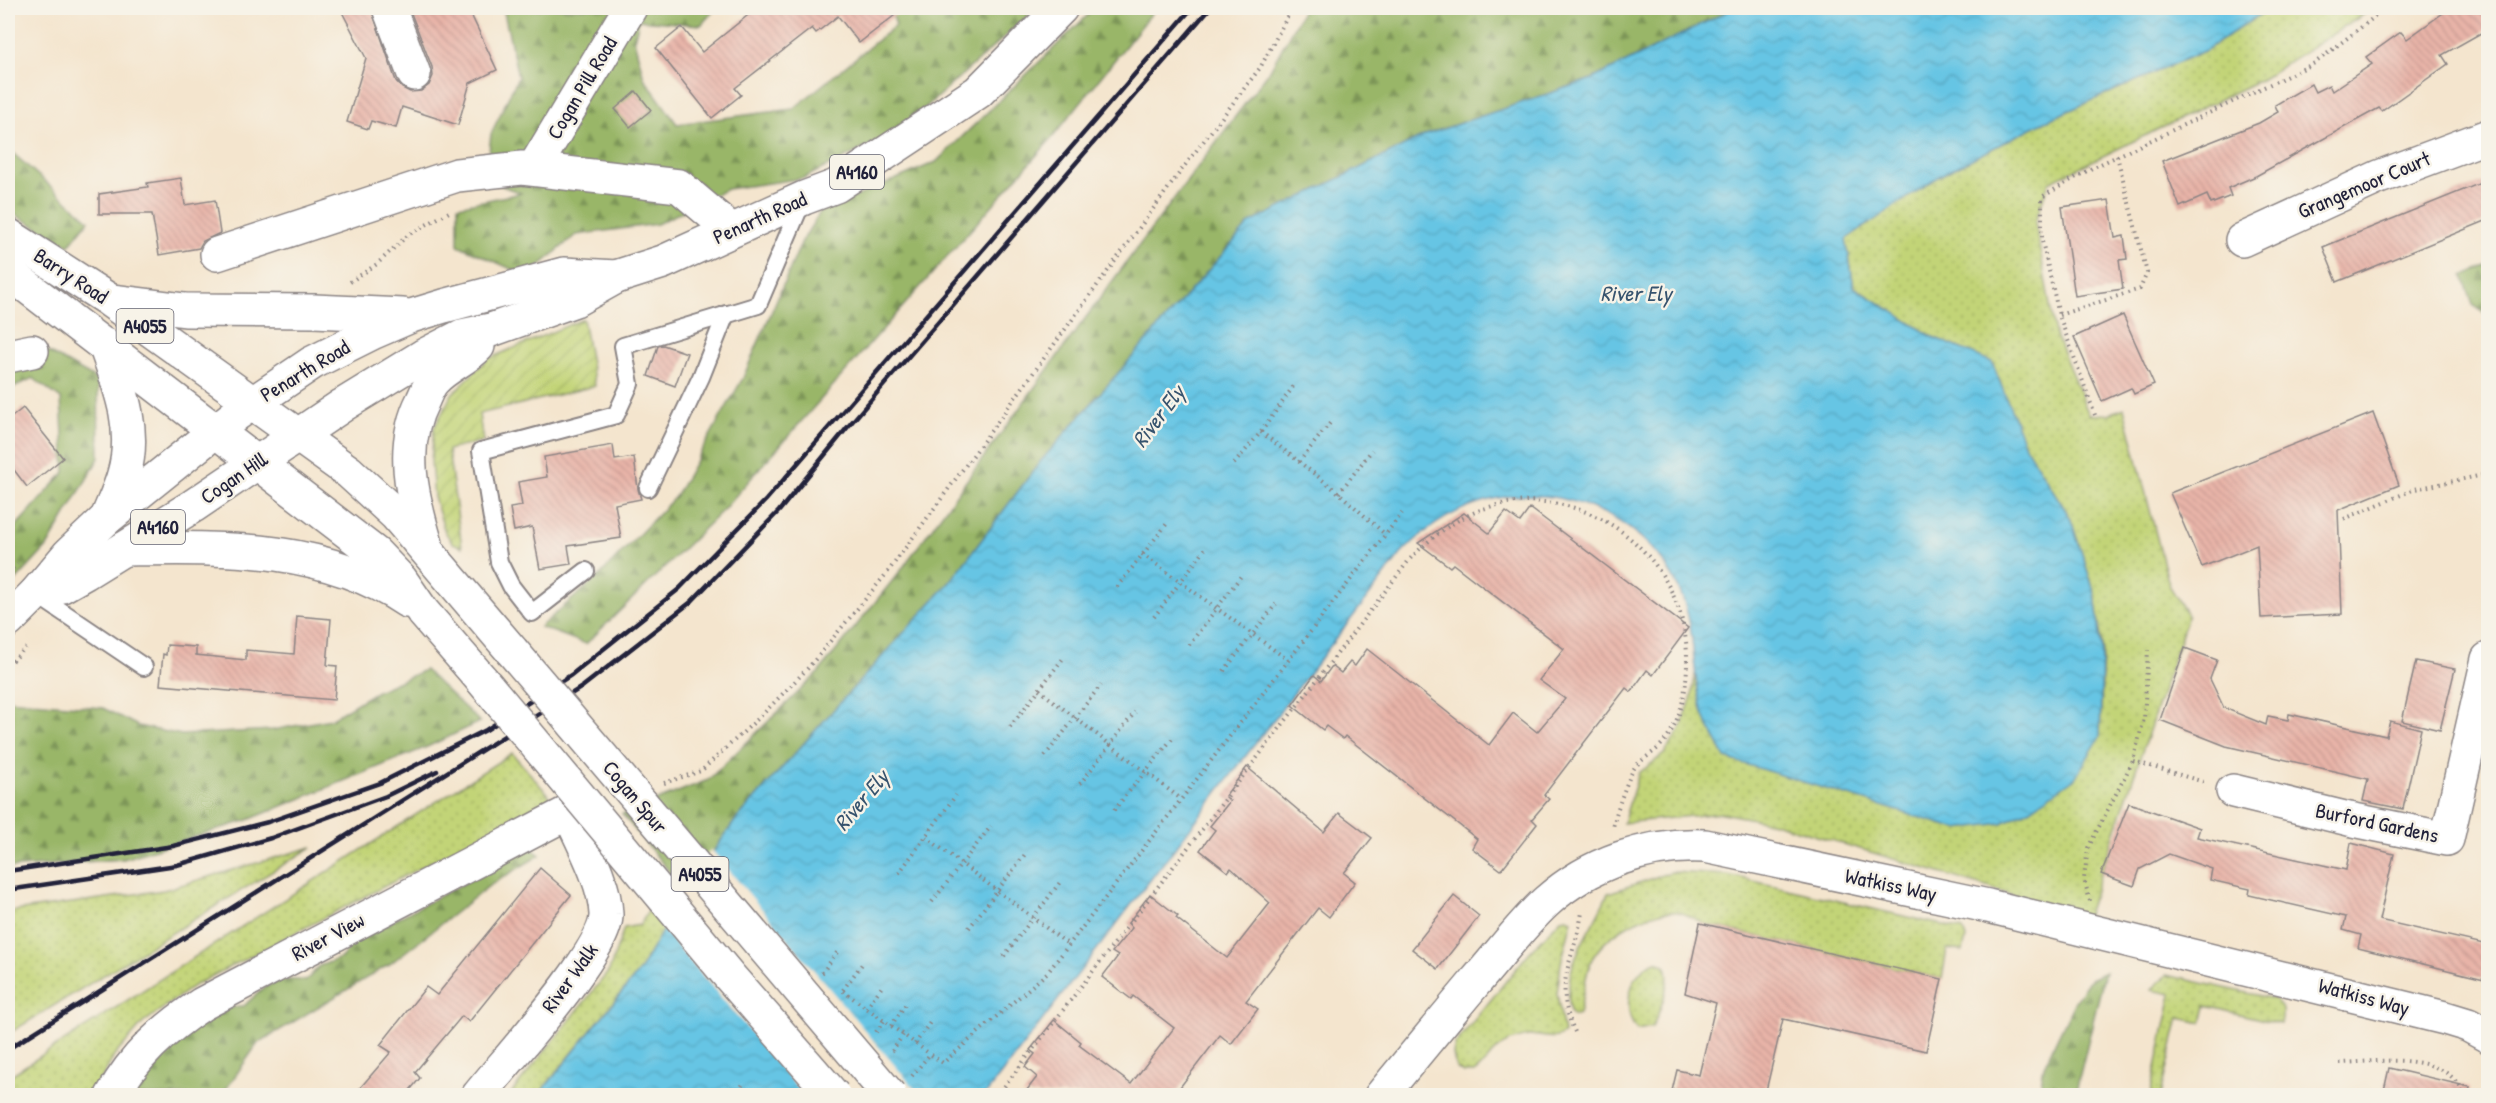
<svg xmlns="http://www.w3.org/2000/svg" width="2496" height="1103" viewBox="0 0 2496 1103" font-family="'Patrick Hand',sans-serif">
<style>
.grass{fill:url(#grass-dots);stroke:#727b59;stroke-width:1.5}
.forest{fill:url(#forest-firs);stroke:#5e6c52;stroke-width:1.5}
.garden{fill:url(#garden-furrows);stroke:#727b59;stroke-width:1.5}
.water{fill:url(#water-waves);stroke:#447490;stroke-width:1.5}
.pier{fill:#f4e5ce}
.building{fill:url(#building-back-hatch)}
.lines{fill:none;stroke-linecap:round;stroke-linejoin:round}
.lane-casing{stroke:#8b8484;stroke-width:20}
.street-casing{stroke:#8b8484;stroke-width:36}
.primary-casing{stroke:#8b8484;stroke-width:36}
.path{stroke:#8b8484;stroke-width:4;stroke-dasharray:1.5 4.5;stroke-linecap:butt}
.lane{stroke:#fff;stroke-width:16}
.street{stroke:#fff;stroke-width:33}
.primary{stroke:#fff;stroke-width:33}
.rail{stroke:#22223b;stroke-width:4.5}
.primary-bridge-casing{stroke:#8b8484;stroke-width:36;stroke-linecap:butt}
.primary-bridge{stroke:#fff;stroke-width:33}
.labels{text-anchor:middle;stroke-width:5;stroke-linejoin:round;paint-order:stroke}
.shield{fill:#f7f3e8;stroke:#62616f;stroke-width:1.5}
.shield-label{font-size:20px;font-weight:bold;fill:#22223b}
.street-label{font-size:21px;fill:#22223b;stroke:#f7f3e8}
.water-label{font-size:22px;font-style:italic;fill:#36536e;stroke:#f7f3e8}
</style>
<defs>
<pattern id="grass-dots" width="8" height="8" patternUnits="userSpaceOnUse" patternTransform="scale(1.5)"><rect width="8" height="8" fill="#c2d477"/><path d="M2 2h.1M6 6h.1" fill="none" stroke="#a6b668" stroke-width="1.8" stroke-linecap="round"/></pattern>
<pattern id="forest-firs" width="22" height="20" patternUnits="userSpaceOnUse" patternTransform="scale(1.5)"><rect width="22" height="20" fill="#99b668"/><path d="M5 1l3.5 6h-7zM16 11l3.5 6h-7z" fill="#7c9457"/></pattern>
<pattern id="garden-furrows" width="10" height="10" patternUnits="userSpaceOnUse" patternTransform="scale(1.5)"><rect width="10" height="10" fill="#c2d477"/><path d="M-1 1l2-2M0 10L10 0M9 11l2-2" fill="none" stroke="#a6b668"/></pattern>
<pattern id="water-waves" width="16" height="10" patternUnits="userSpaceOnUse" patternTransform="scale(1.5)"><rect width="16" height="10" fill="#66c5e4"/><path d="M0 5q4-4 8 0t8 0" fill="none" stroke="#58a9c4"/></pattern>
<pattern id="building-back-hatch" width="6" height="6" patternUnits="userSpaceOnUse" patternTransform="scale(1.5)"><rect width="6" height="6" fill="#e8b4a8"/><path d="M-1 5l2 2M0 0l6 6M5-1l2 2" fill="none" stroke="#c79a92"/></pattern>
</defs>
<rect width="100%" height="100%" fill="#f7f3e8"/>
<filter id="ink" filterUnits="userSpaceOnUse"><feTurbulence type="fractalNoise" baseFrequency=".0167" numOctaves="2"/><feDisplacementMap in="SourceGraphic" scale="12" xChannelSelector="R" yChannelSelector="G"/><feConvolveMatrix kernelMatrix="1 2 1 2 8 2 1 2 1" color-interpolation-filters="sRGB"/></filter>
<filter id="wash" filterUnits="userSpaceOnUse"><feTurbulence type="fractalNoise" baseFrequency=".008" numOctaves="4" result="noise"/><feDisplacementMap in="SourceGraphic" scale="24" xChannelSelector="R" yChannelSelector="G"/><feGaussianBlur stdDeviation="1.35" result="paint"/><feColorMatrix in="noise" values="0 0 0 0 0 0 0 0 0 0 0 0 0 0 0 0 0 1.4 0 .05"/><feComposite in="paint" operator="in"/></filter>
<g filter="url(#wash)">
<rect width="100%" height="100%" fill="#f4e5ce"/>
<g class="grass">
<path d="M2270,8H2374L2260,80L2049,182L2035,222L2055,333L2089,415L2109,414L2124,408L2169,585L2188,616L2086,917L1774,823L1722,813L1623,823L1639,773L1664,754L1681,728L1692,696L1695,674L1703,714L1725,758L1957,829L2002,823L2031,809L2100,737L2103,653L2095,594L2070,517L2026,448L1992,362L1933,337L1854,287L1846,239L1943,174L2041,123L2206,50Z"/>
<path d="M512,753L552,799L195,985L143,1023L115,1055L92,1095H8V1077Z"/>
<path d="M312,847L8,1034V912L164,890Z"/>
<path d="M670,872L685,891L640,970L538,1095L509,1096L609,971L624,928L640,925Z"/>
<path d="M1671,872L1728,875L1963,930L1966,938L1963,951L1947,949L1942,979L1700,923L1699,921C1693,918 1685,913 1678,912C1648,909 1606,934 1592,959C1585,973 1583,998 1579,1014L1574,1016L1570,1013C1562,959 1589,938 1608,893Z"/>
<path d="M1567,918L1572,920L1561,963L1557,993L1564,1033C1555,1043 1539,1033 1528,1036C1520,1038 1507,1041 1501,1046C1491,1054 1484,1066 1474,1073H1464L1456,1068L1453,1054L1455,1044L1528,954L1561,919Z"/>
<path d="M1657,961C1659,962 1664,965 1665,966C1674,977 1658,1016 1652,1027L1637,1030C1620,1011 1630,968 1657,961Z"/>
<path d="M2166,975L2274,999C2284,1006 2283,1014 2281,1024L2206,1006L2202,1023L2179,1018L2160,1095H2150L2172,994L2152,990Z"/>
</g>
<g class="forest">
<path d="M508,8H716L701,25L639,20L634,40L644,78L677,124L793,109L896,25L890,8H1037L899,131L804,178L727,189L657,224L576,235L527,276L458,245V206L521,193L486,180L491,134L518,77L504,12Z"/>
<path d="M1095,8H1156L1052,138L723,510L586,644L540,627L600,575L675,497L743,378L802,241L820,212L936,162Z"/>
<path d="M1304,8H1734L1592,79L1428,134L1250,223L1040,462L950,582L837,706L735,821L685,891L622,814L708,780L819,672L901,570L1114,279L1270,70Z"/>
<path d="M8,149L89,220L69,245L8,211Z"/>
<path d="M2488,265V315L2473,305L2463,276Z"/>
<path d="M32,343L98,380L99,458L47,547L8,589V535L65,472L61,399L33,378L8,390V355Z"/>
<path d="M425,670L480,722L427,747L248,820L124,859L8,868V700L103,708L138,726L182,735L273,730L331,719L377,691Z"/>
<path d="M531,848L540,855L489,886L390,964L258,1043L222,1095L129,1096C135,1087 141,1077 148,1068C165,1048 218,1004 244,1006C265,985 277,976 306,981L319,966L341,958L356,940Z"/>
<path d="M2105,972L2075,1095H2039L2044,1066L2075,1001L2090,979Z"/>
</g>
<path class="garden" d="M583,319L595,386L479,414L483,441L448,450L462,547L453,543L445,532L434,497L431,461L434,428L452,394L488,359Z"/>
<path class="water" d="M1734,8H2270L2206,50L2041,123L1943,174L1846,239L1854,287L1933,337L1992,362L2026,448L2070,517L2095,594L2102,652L2100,737L2075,778L2031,809L2002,823L1957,829L1725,758C1718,743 1708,728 1703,713C1690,671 1698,631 1679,589C1664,555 1640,532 1608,515C1534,478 1457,494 1401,554L985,1095L538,1096L640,970L685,891L735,821L837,706L950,582L1040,462L1250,223L1428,134L1592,79Z"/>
<path class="pier" d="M711,849L920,1095H804L661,927L682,889Z"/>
<g id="blocks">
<g class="building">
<path d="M340,8H371L396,81L402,88L410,92L421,91L429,85L433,76L432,67L409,8H468L497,70L470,83L458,125L402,107L396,128L371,121L368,129L347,122L366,58Z"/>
<path d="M757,8H904L859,43L838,16L816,33L812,28L735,88L741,95L712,118L656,48L682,27L702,52Z"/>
<path d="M2450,8H2488V29L2442,55L2448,64L2382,111L2379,108L2256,176L2228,188L2231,196L2211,204L2207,195L2180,207L2162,161L2259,123L2278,112L2275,105L2311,84L2315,92L2329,85L2332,91L2372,64L2366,57L2401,32L2407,39Z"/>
<path d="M636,91L651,110L630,127L615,109Z"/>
<path d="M181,178L185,205L215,200L220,233L203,241L199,248L159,255L152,214H99V194L148,187L147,183Z"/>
<path d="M2488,180V220L2337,282L2323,247Z"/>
<path d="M2109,200L2115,238L2124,236L2127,259L2119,260L2123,289L2075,296L2062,207Z"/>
<path d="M2123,315L2154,385L2134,394L2131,388L2102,401L2074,337Z"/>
<path d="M663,345L687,353L675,386L648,376L658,346Z"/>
<path d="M23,408L63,458L27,487L8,462V420Z"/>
<path d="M2373,413L2399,485L2338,510L2342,614L2261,618L2257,545L2202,567L2170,493Z"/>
<path d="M613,445L615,460L634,457L638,489L641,499L615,504L621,538L568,546L571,564L540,569L532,527L514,531L510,508L522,506L518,482L547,477L544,457Z"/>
<path d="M1530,508L1688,628L1653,675L1647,670L1631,692L1626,688L1544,795L1549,799L1532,819L1537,824L1501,870L1472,848L1477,839L1345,736L1343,739L1326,726L1323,730L1292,705L1314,675L1321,681L1332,666L1341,673L1350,662L1355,666L1367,649L1489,745L1513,713L1537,732L1565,699L1539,680L1564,649L1453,564L1450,567L1418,543L1464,513L1489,533L1506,512L1520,522Z"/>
<path d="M297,616L331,619L327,665L337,666L334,700L160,685L163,654L166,655L167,645L196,647V655L246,660V650L294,654Z"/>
<path d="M2185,648L2217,660L2210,679L2224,708L2266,725L2268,716L2288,720L2289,714L2386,736L2390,721L2421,729L2403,809L2363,801L2368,779L2226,746L2160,720Z"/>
<path d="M2416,661L2455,669L2440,730L2402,721Z"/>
<path d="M1247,767L1324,832L1339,813L1372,838L1344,873L1355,882L1329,917L1318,908L1246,1001L1258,1009L1231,1044L1220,1035L1174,1095H1023L1037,1077L1025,1067L1035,1054L1030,1050L1054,1020L1081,1042L1079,1045L1131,1084L1174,1028L1133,996L1131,999L1102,977L1118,956L1112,952L1132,928L1128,923L1150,894L1178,916L1176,918L1227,958L1270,903L1231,868L1228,872L1200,850L1215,830L1210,826L1230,801L1225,796Z"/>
<path d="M2129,803L2200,828L2197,837L2346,870L2351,843L2394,854L2379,920L2488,945V980L2358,948L2361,935L2343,930L2346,917L2249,895L2250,889L2210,880L2212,869L2169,854L2140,869L2134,886L2101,874Z"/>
<path d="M540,868L571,895L469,1022L462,1016L415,1072L420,1078L406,1095H354L391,1052L380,1045L426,987L437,995Z"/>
<path d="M1454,896L1479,916L1438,969L1412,949Z"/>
<path d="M1700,923L1942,979L1926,1051L1783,1019L1765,1095H1671L1677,1070L1699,1075L1716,1003L1685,993Z"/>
<path d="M2389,1068L2470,1087L2469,1095H2383Z"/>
</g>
</g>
</g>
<g filter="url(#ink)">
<use href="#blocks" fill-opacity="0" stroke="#8b8484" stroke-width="1.5"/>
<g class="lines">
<g class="lane-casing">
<g id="lane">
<path d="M648,488L701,377L726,314"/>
<path d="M586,571L532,613L511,586L499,562L481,451L616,415L630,384L623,346L758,305L802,202"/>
<path d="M36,594L144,667"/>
</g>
</g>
<g class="street-casing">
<g id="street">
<path d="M389,8L414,74"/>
<path d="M534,168L630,8"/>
<path d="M2242,240L2379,177L2488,136"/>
<path d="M217,254L457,175L522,168L679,186L731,230"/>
<path d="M8,356L32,351"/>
<path d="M2233,791L2349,819L2447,839L2488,659"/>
<path d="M112,1096C134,1056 164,1029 202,1004L569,812C582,842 605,882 606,914C608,950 504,1063 478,1096"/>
<path d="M1381,1096C1413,1057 1445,1018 1477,980C1500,954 1521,925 1546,902C1589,863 1648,843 1705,846L1988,906L2445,1018L2468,1025L2488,1036"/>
</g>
</g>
<g class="primary-casing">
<g id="primary">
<path d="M8,235L109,300L349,472L396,515L512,651"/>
<path d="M8,272L375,553L401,580L423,612L482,680"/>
<path d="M113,301L185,310L314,311L403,315"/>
<path d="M105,345C120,387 137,429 124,474C120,489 113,503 107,518"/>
<path d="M426,544C412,497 399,446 423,400C426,393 429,385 434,380C447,366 465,360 478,346"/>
<path d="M124,549C222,548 322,544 407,601"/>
<path d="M36,593L62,586L85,573L193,506L343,405L423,356L462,336L491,330L575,300L616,277L663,262L804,198L836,186L978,92L1061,8"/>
<path d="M8,621L36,593L69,554L106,519L238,413L312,363L374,332L411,316L444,306L564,274L616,277"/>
</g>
</g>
<g class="path">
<path d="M350,282L377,264L408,235L449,212"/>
<path d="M2059,315L2140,289L2147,273L2117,156"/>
<path d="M2095,415L2059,315L2042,241V197L2092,168L2315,63L2386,8"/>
<path d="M1261,432L1339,493L1385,534"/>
<path d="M1299,462L1330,423"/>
<path d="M1234,464L1261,432L1295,384"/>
<path d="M1339,493L1372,450"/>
<path d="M2344,519L2415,489L2488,474"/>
<path d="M1142,554L1288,660"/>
<path d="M8,572L18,564"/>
<path d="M1117,587L1169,521"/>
<path d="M1154,617L1205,549"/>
<path d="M1189,645L1241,576"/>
<path d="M8,665L26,648"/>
<path d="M1224,671L1276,604"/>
<path d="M1039,690L1181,799"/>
<path d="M1010,727L1065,656"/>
<path d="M1045,756L1101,685"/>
<path d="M2133,761L2204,782"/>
<path d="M664,783L701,771L761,716L808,668L887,573L1186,164L1260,68L1292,8"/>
<path d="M1080,784L1135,712"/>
<path d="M1114,810L1172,739"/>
<path d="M926,837L1069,945"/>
<path d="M899,873L956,795"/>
<path d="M2090,901L2084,879L2088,848L2133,761L2144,719L2148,650"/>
<path d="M932,902L991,826"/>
<path d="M969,928L1026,853"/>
<path d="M1004,956L1061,881"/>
<path d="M822,973L838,951"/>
<path d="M843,990L862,964"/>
<path d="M843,991L930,1054"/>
<path d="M866,1008L884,984"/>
<path d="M891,1026L907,1002"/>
<path d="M876,1032L884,1021"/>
<path d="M1575,1032C1551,982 1575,961 1582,912"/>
<path d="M915,1044L931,1021"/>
<path d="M892,1051L903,1035"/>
<path d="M2340,1063C2378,1062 2448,1049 2464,1096"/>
<path d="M912,1076L930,1054L943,1063L1048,972L1402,513"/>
<path d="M735,1096L743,1084"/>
<path d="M997,1096L1410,559C1433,535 1460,515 1493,506C1592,481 1688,560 1687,661C1687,688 1682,717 1666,739C1656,753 1646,755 1636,766C1629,773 1613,820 1613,829"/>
</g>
<use href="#lane" class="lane"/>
<use href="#street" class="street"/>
<use href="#primary" class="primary"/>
<g class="rail">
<path d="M8,871L173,846L268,822L380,783L486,730L571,675L679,589L766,500L1192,8"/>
<path d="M8,890L177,865L271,838L386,796L437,771"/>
<path d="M8,1049L582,687L691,602L779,511L851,423L1210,8"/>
</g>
<g class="primary-bridge-casing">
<g id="primary-bridge">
<path d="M512,651L890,1096"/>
<path d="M482,680L730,977L834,1096"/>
</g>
</g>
<use href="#primary-bridge" class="primary-bridge"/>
</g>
</g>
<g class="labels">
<g class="shield">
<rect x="830" y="155" width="54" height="34" rx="4.5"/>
<rect x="116.5" y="309" width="57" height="34" rx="4.5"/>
<rect x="131" y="510" width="54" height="34" rx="4.5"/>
<rect x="671.5" y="857" width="57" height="34" rx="4.5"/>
</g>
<g class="shield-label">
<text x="857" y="179">A4160</text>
<text x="145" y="333">A4055</text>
<text x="158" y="534">A4160</text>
<text x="700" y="881">A4055</text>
</g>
<g class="street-label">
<text transform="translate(582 88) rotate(-59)" y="7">Cogan Pill Road</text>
<text transform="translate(2364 185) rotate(-23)" y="7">Grangemoor Court</text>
<text transform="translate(760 218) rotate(-24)" y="7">Penarth Road</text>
<text transform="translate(71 276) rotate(33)" y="7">Barry Road</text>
<text transform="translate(305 371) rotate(-31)" y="7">Penarth Road</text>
<text transform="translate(234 478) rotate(-34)" y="7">Cogan Hill</text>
<text transform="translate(635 797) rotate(50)" y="7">Cogan Spur</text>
<text transform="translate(2377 823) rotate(12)" y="7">Burford Gardens</text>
<text transform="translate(1891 885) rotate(12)" y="7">Watkiss Way</text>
<text transform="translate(328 937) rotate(-28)" y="7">River View</text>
<text transform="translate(570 978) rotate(-54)" y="7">River Walk</text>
<text transform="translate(2364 997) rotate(15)" y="7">Watkiss Way</text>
</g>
<g class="water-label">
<text x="1636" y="301">River Ely</text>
<text transform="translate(1158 416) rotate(-53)" y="8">River Ely</text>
<text transform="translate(861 800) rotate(-50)" y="8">River Ely</text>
</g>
</g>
<rect width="2496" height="1103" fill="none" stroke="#f7f3e8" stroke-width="30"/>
</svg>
